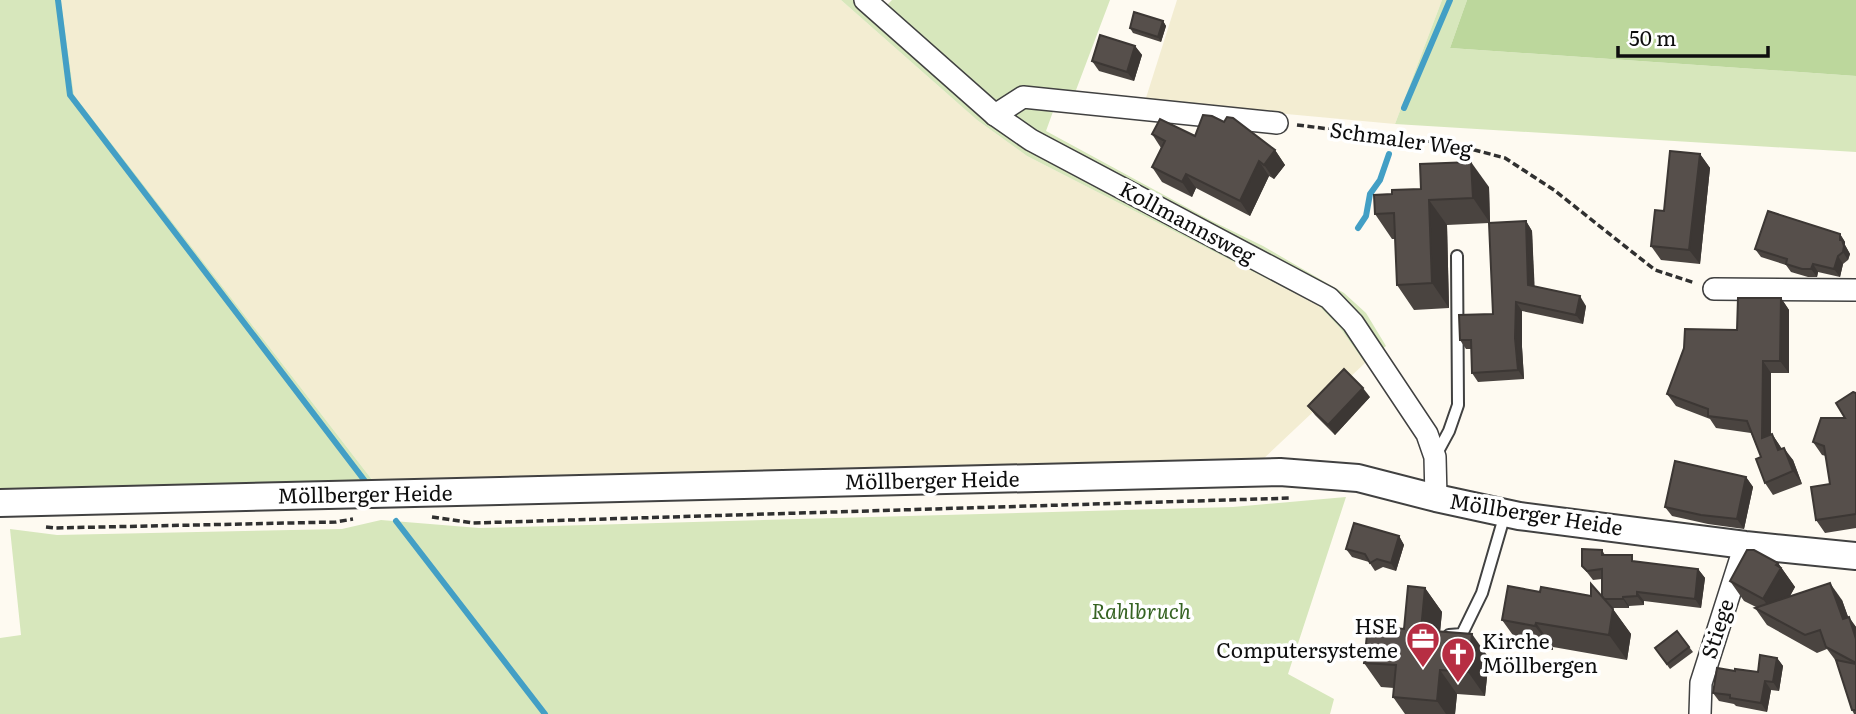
<svg xmlns="http://www.w3.org/2000/svg" width="1856" height="714" viewBox="0 0 1856 714" font-family="Literata,serif">
<style>
.farmland{fill:#f3edd2}
.green{fill:#d7e7bc}
.forest{fill:#bcd79c}
.lines{fill:none;stroke-linecap:round;stroke-linejoin:round}
.stream{stroke:#439fc5;stroke-width:6}
.service-casing{stroke:#414141;stroke-width:14}
.minor-casing{stroke:#414141;stroke-width:24}
.tertiary-casing{stroke:#414141;stroke-width:30}
.path{stroke:#303030;stroke-width:3.5;stroke-dasharray:7 3.5;stroke-linecap:butt}
.service{stroke:#fff;stroke-width:10}
.minor{stroke:#fff;stroke-width:21}
.tertiary{stroke:#fff;stroke-width:26}
.wall{fill:#4a4440}
.shaded-wall{fill:#3c3734}
.building{fill:#564f4b;stroke:#3c3734;stroke-width:2}
.labels{text-anchor:middle;stroke-width:7;stroke-linejoin:round;paint-order:stroke}
.street-label{font-size:21px;fill:#0e0e0e;stroke:#fff}
.park-label{font-size:21px;font-style:italic;fill:#366322;stroke:#fff}
.poi-label{font-size:21px;fill:#0e0e0e;stroke:#fff;text-anchor:end}
</style>
<rect width="100%" height="100%" fill="#fefaf1"/>
<g class="farmland">
<path d="M61,0H841L977,120L1027,156L1318,305L1340,328L1365,363L1260,462L734,471L373,481L74,95Z"/>
<path d="M1177,0H1442L1395,124L1145,101Z"/>
</g>
<g class="green">
<path d="M0,0H61L74,95L373,481L0,490Z"/>
<path d="M841,0H881L887,5L892,0H1110L1070,106H1055L1046,131L1210,220L1263,246L1344,293L1366,313L1386,346L1365,363L1340,328L1318,305L1027,156L977,120Z"/>
<path d="M1442,0H1467L1450,48L1856,76V152L1395,124Z"/>
<path d="M1346,497L1288,674L1334,699L1330,714H0V638L21,635L10,529L57,535L342,529L381,520L479,528L1233,507Z"/>
</g>
<path class="forest" d="M1467,0H1856V76L1450,48Z"/>
<g class="lines">
<g class="stream">
<path d="M58,0L70,95L368,485"/>
<path d="M1404,108L1450,0"/>
<path d="M1358,228L1366,216L1370,194L1380,180L1389,154"/>
<path d="M396,521L545,714"/>
</g>
<g class="service-casing">
<g id="service">
<path d="M1436,455L1449,431L1458,405L1457,256"/>
<path d="M1449,635L1462,634L1482,593L1505,514"/>
</g>
</g>
<g class="minor-casing">
<g id="minor">
<path d="M865,0L995,115L1031,140L1329,298L1353,323L1427,434L1435,457L1436,498"/>
<path d="M995,115L1023,97L1277,123"/>
<path d="M1714,289L1856,290"/>
<path d="M1700,714L1701,683L1745,545"/>
</g>
</g>
<g class="tertiary-casing">
<path id="tertiary" d="M0,503L1280,472L1358,478L1436,498L1519,516L1745,545L1856,556"/>
</g>
<g class="path">
<path d="M1297,125L1452,144L1505,158L1554,190L1655,270L1695,283"/>
<path d="M432,517L473,523L1292,498"/>
<path d="M46,527L55,528L336,522L353,519"/>
</g>
<use href="#service" class="service"/>
<use href="#minor" class="minor"/>
<use href="#tertiary" class="tertiary"/>
</g>
<g class="wall">
<path d="M1163,21L1166,26L1161,42L1133,33L1130,28Z"/>
<path d="M1135,46L1142,55L1134,81L1099,71L1092,61Z"/>
<path d="M1152,134L1195,136L1275,150L1285,165L1274,179L1269,176L1250,216L1196,188L1192,197L1162,182L1152,167L1161,148Z"/>
<path d="M1700,154L1710,168L1700,264L1661,260L1651,246L1664,211Z"/>
<path d="M1489,187L1490,223L1526,221L1532,231L1534,286L1586,306L1583,324L1522,311V347L1524,379L1478,382L1472,373L1471,349H1466L1460,340L1493,314L1489,223L1447,225L1449,308L1414,310L1397,285L1395,239H1392L1375,214L1392,194Z"/>
<path d="M1840,234L1845,242V245L1850,254L1848,260L1843,264L1840,277L1818,272L1817,277H1808L1791,272L1786,265L1761,257L1755,249Z"/>
<path d="M1781,298L1789,310V373H1771V434H1772L1782,449L1793,460L1802,484L1773,495L1765,483L1761,457L1751,433L1716,428L1710,419L1676,406L1667,394L1737,330Z"/>
<path d="M1856,393V528L1825,533L1816,520L1830,484L1826,456L1822,455L1813,442L1845,418Z"/>
<path d="M1370,397L1335,435L1315,415L1308,406Z"/>
<path d="M1746,477L1753,487L1744,529L1708,524L1672,516L1665,507Z"/>
<path d="M1399,536L1404,545L1396,571L1383,567L1375,571L1369,562L1352,557L1346,549Z"/>
<path d="M1602,550L1605,555L1637,562L1698,569L1705,578L1701,608L1644,601V605L1629,606V608H1612L1631,634L1627,660L1553,647V650L1520,645L1502,620L1540,592L1602,596V579L1593,580L1582,566Z"/>
<path d="M1778,563L1795,587L1790,596L1842,600L1848,617L1856,627V714H1854L1852,710L1836,661L1827,649L1817,653L1767,625L1755,608L1756,607L1744,601L1730,581Z"/>
<path d="M1425,588L1442,612L1440,631L1489,658L1485,696L1457,694L1455,714H1405L1393,697L1394,688L1381,687L1364,663L1404,629Z"/>
<path d="M1677,631L1693,652L1670,669L1655,648Z"/>
<path d="M1777,658L1783,666L1779,691L1771,690L1767,712L1736,706L1734,704L1719,701L1713,693L1735,671L1758,672Z"/>
</g>
<g class="shaded-wall">
<path d="M1163,21L1166,26L1161,42L1158,37Z"/>
<path d="M1135,46L1142,55L1134,81L1127,72Z"/>
<path d="M1275,150L1285,165L1274,179L1264,165Z"/>
<path d="M1700,154L1710,168L1700,264L1689,250Z"/>
<path d="M1259,161L1269,176L1250,216L1240,201Z"/>
<path d="M1471,162L1489,187L1490,223L1473,198Z"/>
<path d="M1186,174L1196,188L1192,197L1182,182Z"/>
<path d="M1429,200L1447,225L1449,308L1432,283Z"/>
<path d="M1526,221L1532,231L1535,294L1528,285Z"/>
<path d="M1840,234L1845,242V245L1850,254L1848,260L1843,252L1840,240Z"/>
<path d="M1838,256L1843,264L1840,277L1834,269Z"/>
<path d="M1813,264L1818,272L1817,277L1811,269Z"/>
<path d="M1580,296L1586,306L1583,324L1576,315Z"/>
<path d="M1781,298L1789,310V373L1780,361Z"/>
<path d="M1516,302L1522,311V347L1524,379L1518,370L1515,338Z"/>
<path d="M1763,361L1771,373V450L1762,438Z"/>
<path d="M1363,388L1370,397L1335,435L1328,425Z"/>
<path d="M1772,434L1780,446L1787,463L1778,450Z"/>
<path d="M1784,448L1793,460L1802,484L1793,471Z"/>
<path d="M1746,477L1753,487L1744,529L1737,519Z"/>
<path d="M1399,536L1404,545L1396,571L1391,563Z"/>
<path d="M1778,563L1795,587L1777,619L1763,599Z"/>
<path d="M1698,569L1705,578L1701,608L1695,599Z"/>
<path d="M1830,583L1842,600L1855,636L1843,619Z"/>
<path d="M1425,588L1442,612L1438,654L1421,630Z"/>
<path d="M1637,592L1644,601V605L1637,596Z"/>
<path d="M1623,597L1629,606V608L1623,599Z"/>
<path d="M1613,609L1631,634L1627,660L1609,635Z"/>
<path d="M1849,617L1856,627V639Z"/>
<path d="M1536,623L1553,647V650L1535,626Z"/>
<path d="M1472,634L1489,658L1485,696L1468,672Z"/>
<path d="M1777,658L1783,666L1779,691L1773,682Z"/>
<path d="M1440,670L1457,694L1455,714H1446L1437,701Z"/>
<path d="M1765,681L1771,690L1767,712L1761,703Z"/>
</g>
<g class="building">
<path d="M1134,12L1163,21L1158,37L1130,28Z"/>
<path d="M1100,35L1135,46L1127,72L1092,61Z"/>
<path d="M1203,115L1212,116L1224,122L1227,117L1233,118L1275,150L1264,165L1259,161L1240,201L1186,174L1182,182L1152,167L1165,141L1152,134L1160,119L1195,136Z"/>
<path d="M1670,151L1700,154L1689,250L1651,246L1655,210L1664,211Z"/>
<path d="M1471,162L1473,198L1429,200L1432,283L1397,285L1394,213L1375,214L1374,195L1392,194V190L1421,189L1420,164Z"/>
<path d="M1768,211L1840,234V240H1842L1844,246L1843,252L1838,256L1834,269L1813,264L1811,269H1802L1786,264L1787,259L1755,249Z"/>
<path d="M1526,221L1528,285L1580,296L1576,315L1516,302L1515,338L1518,370L1472,373L1471,340H1460L1459,315L1493,314L1489,223Z"/>
<path d="M1738,298H1781L1780,361H1763L1762,438L1772,434L1778,450L1784,448L1793,471L1765,483L1756,459L1761,457L1747,421L1708,416V409L1667,394L1684,348L1685,329L1737,330Z"/>
<path d="M1344,369L1363,388L1328,425L1308,406Z"/>
<path d="M1853,392L1856,393V514L1816,520L1811,487L1830,484L1824,446L1813,442L1821,418H1845L1836,403Z"/>
<path d="M1675,461L1746,477L1737,519L1701,515L1665,507Z"/>
<path d="M1354,523L1399,536L1391,563L1377,559L1370,563L1365,554L1346,549Z"/>
<path d="M1582,549L1602,550V555H1632V561L1698,569L1695,599L1637,592V596L1623,597V599H1604L1602,596V569L1587,571L1582,566Z"/>
<path d="M1747,550H1754L1778,563L1776,565L1781,568L1763,599L1730,581Z"/>
<path d="M1830,583L1843,619L1849,617L1856,639V663L1826,647L1820,630L1805,635L1755,608Z"/>
<path d="M1591,584L1613,609L1609,635L1536,623L1535,626L1502,620L1508,586L1540,592L1541,587L1591,596Z"/>
<path d="M1408,586L1425,588L1421,630L1472,634L1468,672L1440,670L1437,701L1393,697L1396,665L1364,663L1368,625L1404,629Z"/>
<path d="M1677,631L1689,647L1667,664L1655,648Z"/>
<path d="M1760,655L1777,658L1773,682L1765,681L1761,703L1730,698V695L1713,693L1717,668L1735,671V669L1758,672Z"/>
<path d="M1836,660L1856,664V710H1852Z"/>
</g>
<defs>
<g id="office-pin" transform="scale(1.75)"><path d="M0 17L-7.5 6A9.5 9.5 0 1 1 7.5 6Z" fill="#b72e43" stroke="#fff"/><path d="M-6-3h4V-5.5h4V-3h4V5H-6ZM-1-4.5V-3h2v-1.5ZM-6 0V1H6V0Z" fill="#fff"/></g>
<g id="church-pin" transform="scale(1.75)"><path d="M0 17L-7.5 6A9.5 9.5 0 1 1 7.5 6Z" fill="#b72e43" stroke="#fff"/><path d="M-1.2-6h2.4v3.5h3.3v2.4h-3.3V6h-2.4V-.1h-3.3v-2.4h3.3Z" fill="#fff"/></g>
</defs>
<g fill-rule="evenodd">
<use href="#office-pin" x="1423" y="639"/>
<use href="#church-pin" x="1458" y="654"/>
</g>
<g class="labels">
<g class="street-label">
<text transform="translate(1401 140) rotate(8)" y="7">Schmaler Weg</text>
<text transform="translate(1187 223) rotate(28)" y="7">Kollmannsweg</text>
<text transform="translate(932 481) rotate(-1)" y="7">Möllberger Heide</text>
<text transform="translate(365 495) rotate(-1)" y="7">Möllberger Heide</text>
<text transform="translate(1536 515) rotate(9)" y="7">Möllberger Heide</text>
<text transform="translate(1718 629) rotate(-72)" y="7">Stiege</text>
</g>
<g class="park-label">
<text x="1141" y="619">Rahlbruch</text>
</g>
<g class="poi-label">
<text x="1398" y="634">HSE<tspan x="1398" dy="24">Computersysteme</tspan></text>
<text x="1482" y="649" text-anchor="start">Kirche<tspan x="1482" dy="24">Möllbergen</tspan></text>
</g>
</g>
<path d="M1618 46v10h150v-10" fill="none" stroke="#0e0e0e" stroke-width="3.5"/>
<text x="1629" y="46" font-size="21" fill="#0e0e0e" stroke="#ffffff" stroke-width="5" paint-order="stroke">50 m</text>
</svg>
